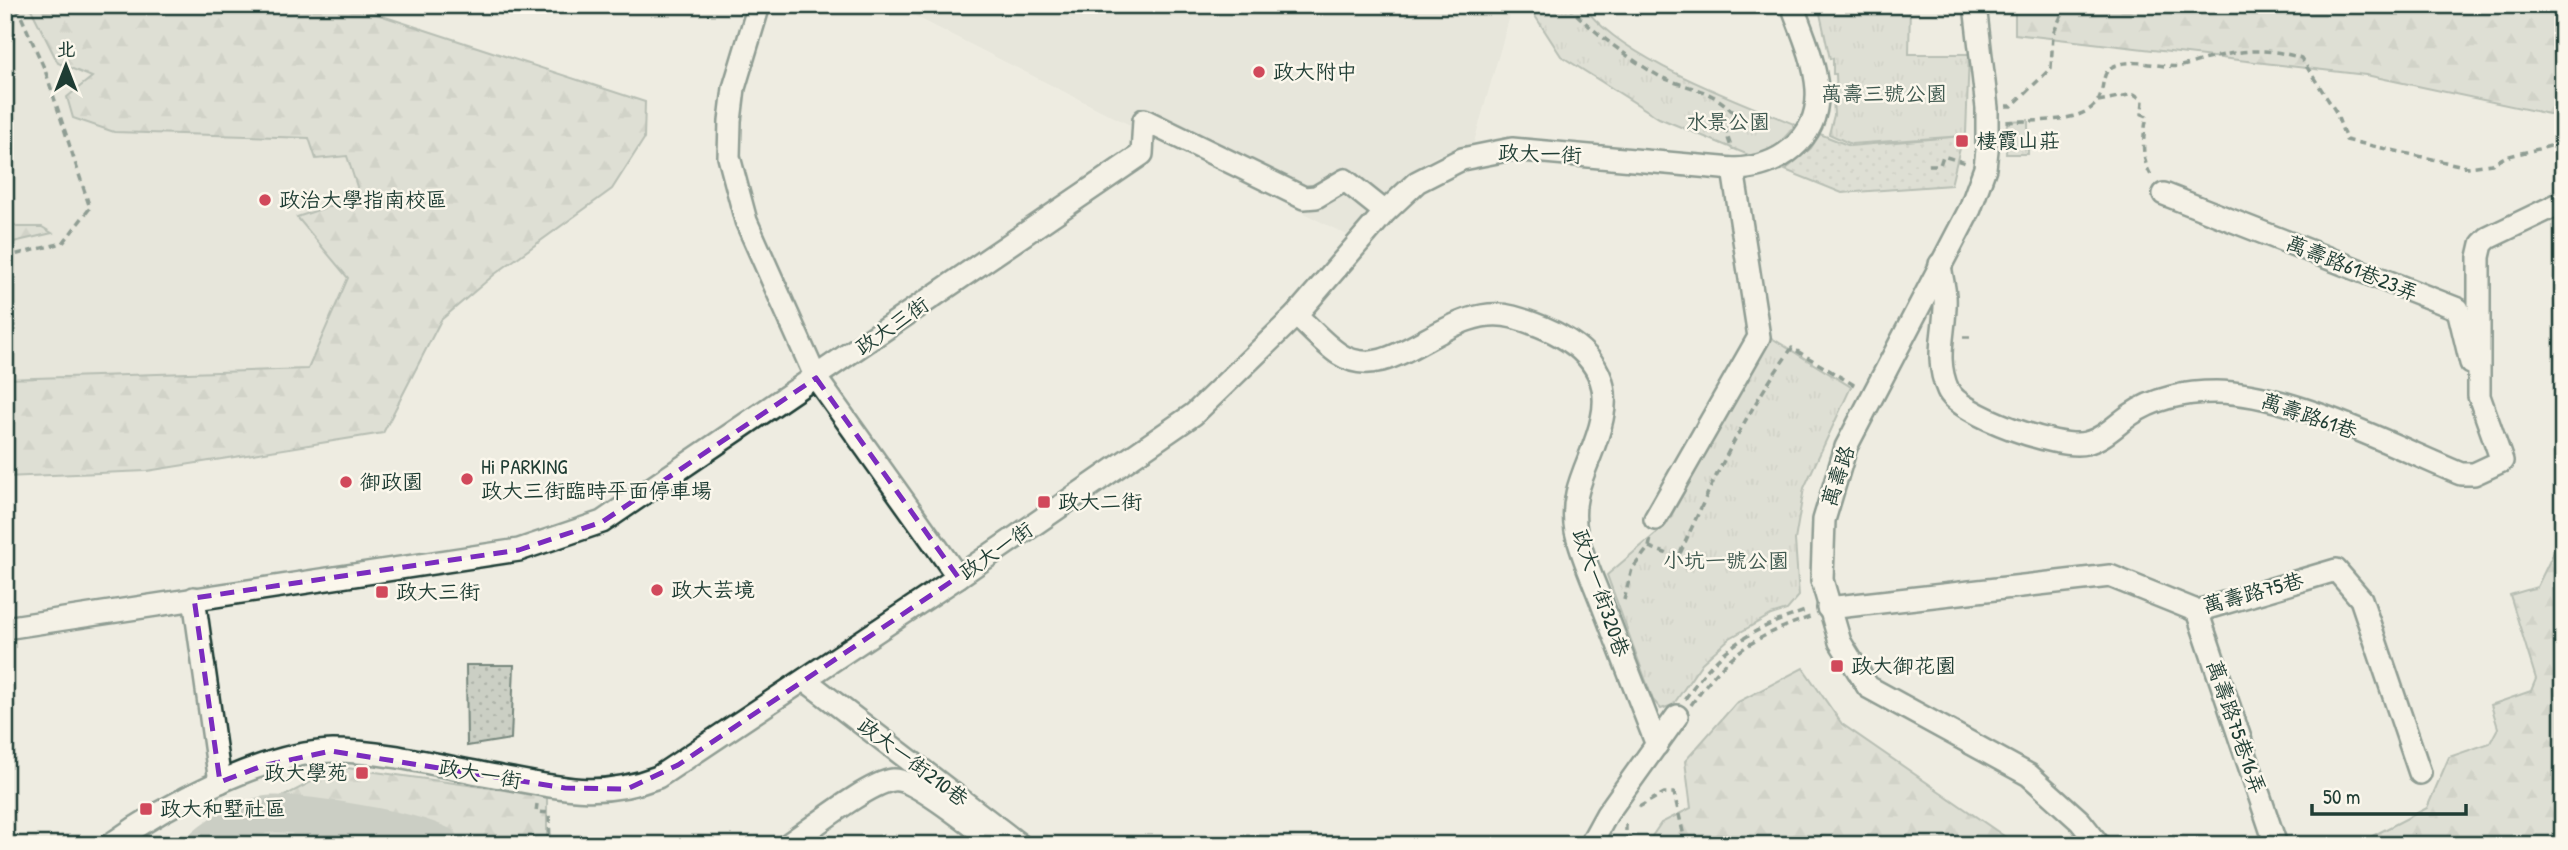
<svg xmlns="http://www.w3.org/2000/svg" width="2568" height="850" viewBox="0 0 2568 850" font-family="'Patrick Hand','LXGW WenKai TC',sans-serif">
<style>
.built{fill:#ddddd2}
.grass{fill:url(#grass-dots);stroke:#75867c;stroke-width:2}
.forest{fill:url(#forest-firs);stroke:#75867c;stroke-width:2}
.park{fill:url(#park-tufts);stroke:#75867c;stroke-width:2}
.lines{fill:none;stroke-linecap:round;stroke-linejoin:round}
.river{stroke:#9fa89f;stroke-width:37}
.minor-casing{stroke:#1f3d34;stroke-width:26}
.path{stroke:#1f3d34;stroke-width:3.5;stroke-dasharray:7 5;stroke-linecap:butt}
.minor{stroke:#fbf7ec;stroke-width:21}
.marked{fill:none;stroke:#7b2cbf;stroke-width:5;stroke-dasharray:14 9;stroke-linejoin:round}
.poi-dot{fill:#d1495b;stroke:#fbf7ec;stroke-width:2.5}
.labels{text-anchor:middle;stroke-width:5;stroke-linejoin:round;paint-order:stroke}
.poi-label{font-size:21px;fill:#1f3d34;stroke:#fbf7ec;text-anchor:start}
.park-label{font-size:21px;fill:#415a51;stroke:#fbf7ec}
.street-label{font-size:21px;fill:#1f3d34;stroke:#fbf7ec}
</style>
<defs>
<pattern id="grass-dots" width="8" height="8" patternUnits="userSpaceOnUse" patternTransform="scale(1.75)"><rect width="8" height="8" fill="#cbcfc4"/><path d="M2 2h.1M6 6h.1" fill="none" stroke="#aeb3a9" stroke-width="1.8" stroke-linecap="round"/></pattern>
<pattern id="forest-firs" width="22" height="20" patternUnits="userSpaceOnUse" patternTransform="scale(1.75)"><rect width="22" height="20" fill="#cbcfc4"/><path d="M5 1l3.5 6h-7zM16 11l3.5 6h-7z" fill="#aeb3a9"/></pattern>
<pattern id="park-tufts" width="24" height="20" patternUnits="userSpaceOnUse" patternTransform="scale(1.75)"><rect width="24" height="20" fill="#cbcfc4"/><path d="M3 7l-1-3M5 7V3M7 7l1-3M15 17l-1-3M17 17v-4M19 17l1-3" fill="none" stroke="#aeb3a9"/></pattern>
</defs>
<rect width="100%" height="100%" fill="#eeece1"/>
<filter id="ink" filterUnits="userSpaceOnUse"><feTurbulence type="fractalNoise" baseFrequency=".0143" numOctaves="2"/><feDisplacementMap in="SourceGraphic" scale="14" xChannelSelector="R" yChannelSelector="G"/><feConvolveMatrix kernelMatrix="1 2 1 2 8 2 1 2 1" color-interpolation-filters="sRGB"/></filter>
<g filter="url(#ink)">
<g class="built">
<path d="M5,5H363L603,140L318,389L5,447Z"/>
<path d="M893,5H1513L1474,142L1436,156L1407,174L1347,235Z"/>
</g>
<g class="grass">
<path d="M1820,134L1850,146L1963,136L1951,185L1842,193L1785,170L1811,148Z"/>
<path d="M466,665H514L511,739L467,746Z"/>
</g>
<g class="forest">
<path d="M29,5H349L645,102L644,139L612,189L495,274L441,320L383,433L147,471L5,477V379L308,369L348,278L297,217L360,196L347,156L316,159L309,138L114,132L73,118L67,97L92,77L58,63Z"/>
<path d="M2015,5H2563V117L2366,75L2015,34Z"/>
<path d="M5,217L17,227H42L52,233L5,244Z"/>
<path d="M2563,548V845H2355L2427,808L2449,757L2490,743L2498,728L2491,705L2531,691L2536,679L2510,595L2537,587L2554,552Z"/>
<path d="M1803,668L1842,724L2017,845H1646L1661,823L1691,808L1685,761L1736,703Z"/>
<path d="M340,767L547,796V845H190Z"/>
</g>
<g class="park">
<path d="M1528,5H1583C1618,58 1737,100 1796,125L1774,149L1751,156L1659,118L1561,56Z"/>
<path d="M1910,5L1909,54H1969L1966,133L1963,136L1851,144L1829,134L1834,115L1833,99L1837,98L1836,74H1833V58L1830,59L1819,9Z"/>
<path d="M2028,120V154H2006L2007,121Z"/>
<path d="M1770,337L1851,387L1804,488L1795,540L1799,596L1787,610L1771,615L1730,638L1702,663L1673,705L1661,709L1653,700L1607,575L1666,525Z"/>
</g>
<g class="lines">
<path class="river" d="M205,845C221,831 250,815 272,814C307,813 410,829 441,845"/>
<g class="minor-casing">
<g id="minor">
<path d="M759,5L734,88L730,121L729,157L746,221L816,378L958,577"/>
<path d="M1975,5L1987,108V150L1985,168L1970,209L1846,447L1824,520L1822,580L1840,642L1868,687L2029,775L2080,821L2099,845"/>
<path d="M2164,194L2458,309L2471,363"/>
<path d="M1940,264C1941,275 1944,285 1945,296C1947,328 1933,357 1948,390C1959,415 2059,450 2086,443C2103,439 2116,425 2130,415C2154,398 2187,392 2216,392C2291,393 2391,445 2461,474H2474L2502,461L2479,396V257L2482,244L2488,238L2563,202"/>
<path d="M1296,315C1310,328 1324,344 1339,354C1393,389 1447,300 1513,317C1563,331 1616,359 1602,419C1594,459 1568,488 1576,531C1582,557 1594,582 1603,606C1621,652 1639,698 1657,745"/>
<path d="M1655,519L1759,337L1733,169"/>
<path d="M194,598L220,782"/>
<path d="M1828,608L2110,576L2197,611L2336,570L2361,599L2420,773"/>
<path d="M2197,611L2275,842"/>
<path d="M5,628L519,550L602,522L1142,154L1144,120L1304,198L1316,197L1345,180L1385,212"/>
<path d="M805,680L1020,845"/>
<path d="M110,845C165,805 265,752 333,751C389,751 447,768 501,777C560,788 600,799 658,777L958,577L1194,414L1296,315L1385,212L1417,182L1462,159L1512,149L1733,169C1778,168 1820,140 1817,89C1815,61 1802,32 1792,5"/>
<path d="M787,845C811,829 868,783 893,780C914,777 978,831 997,845"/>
<path d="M1590,845L1607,814L1677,716"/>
</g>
</g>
<g class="path">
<path d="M1569,5C1580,23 1643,69 1663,78C1693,90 1710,88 1735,114L1726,132L1732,150"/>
<path d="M2098,101L2134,94L2143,100L2142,114L2147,116C2143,136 2140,161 2153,178"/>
<path d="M2006,106H2012L2051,68L2053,34L2066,5"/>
<path d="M2007,122C2032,119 2089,126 2100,96C2104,86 2102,72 2112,67C2133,56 2159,69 2181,66C2189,65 2198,61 2207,59C2242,50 2266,47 2301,58L2336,112L2346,140L2468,167L2492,164L2505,157L2563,143"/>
<path d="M1929,165H1940L1943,156L1966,163"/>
<path d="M5,257L63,243L90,208L45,70L16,5"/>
<path d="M1963,337H1973"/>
<path d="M1649,547L1678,558C1713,480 1742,418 1792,348L1854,385"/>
<path d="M1624,600L1632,569L1649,547L1651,538"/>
<path d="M1685,699C1720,647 1749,630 1808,610"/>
<path d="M1691,705C1726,654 1753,637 1810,617"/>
<path d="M537,804L536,812L549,813L550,845"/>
<path d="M1639,807L1664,793H1674L1686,845"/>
<path d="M1626,824V834L1637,845"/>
<path d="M263,845H295"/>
</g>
<use href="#minor" class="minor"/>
</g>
</g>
<path d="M0 0H2568V850H0ZM816,378L958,577L678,765L627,789L565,788L331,751L262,766L220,782L194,598L519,550L602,522Z" fill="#eeece1" fill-opacity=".55" fill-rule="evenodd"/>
<path class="marked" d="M816,378L958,577L678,765L627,789L565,788L331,751L262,766L220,782L194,598L519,550L602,522Z"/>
<g class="poi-dot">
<circle cx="1259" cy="72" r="7"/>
<rect x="1955" y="134" width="14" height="14" rx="3.5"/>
<circle cx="265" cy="200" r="7"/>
<circle cx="467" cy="479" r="7"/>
<circle cx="346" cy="482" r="7"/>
<rect x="1037" y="495" width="14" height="14" rx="3.5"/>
<circle cx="657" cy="590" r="7"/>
<rect x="375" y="585" width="14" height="14" rx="3.5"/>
<rect x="1830" y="659" width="14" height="14" rx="3.5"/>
<rect x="355" y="766" width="14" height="14" rx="3.5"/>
<rect x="139" y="802" width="14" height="14" rx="3.5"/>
</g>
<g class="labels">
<g class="poi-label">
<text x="1273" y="79">政大附中</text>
<text x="1976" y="148">棲霞山莊</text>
<text x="279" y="207">政治大學指南校區</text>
<text x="481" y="474">Hi PARKING<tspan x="481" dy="24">政大三街臨時平面停車場</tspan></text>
<text x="360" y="489">御政園</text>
<text x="1058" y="509">政大二街</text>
<text x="671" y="597">政大芸境</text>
<text x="396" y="599">政大三街</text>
<text x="1851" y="673">政大御花園</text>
<text x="348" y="780" text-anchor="end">政大學苑</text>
<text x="160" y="816">政大和墅社區</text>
</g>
<g class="park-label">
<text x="1884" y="101">萬壽三號公園</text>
<text x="1728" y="129">水景公園</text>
<text x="1726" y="568">小坑一號公園</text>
</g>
<g class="street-label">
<text transform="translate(1540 154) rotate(2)" y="7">政大一街</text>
<text transform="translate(2352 268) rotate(22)" y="7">萬壽路61巷23弄</text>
<text transform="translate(892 326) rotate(-35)" y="7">政大三街</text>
<text transform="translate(2309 416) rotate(19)" y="7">萬壽路61巷</text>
<text transform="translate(1838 476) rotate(-72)" y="7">萬壽路</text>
<text transform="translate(996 551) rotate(-35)" y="7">政大一街</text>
<text transform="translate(1601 593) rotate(71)" y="7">政大一街320巷</text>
<text transform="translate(2253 593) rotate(-15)" y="7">萬壽路75巷</text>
<text transform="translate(2236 727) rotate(71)" y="7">萬壽路75巷16弄</text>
<text transform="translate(913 762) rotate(37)" y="7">政大一街210巷</text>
<text transform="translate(480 774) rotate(10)" y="7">政大一街</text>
</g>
</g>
<rect width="2568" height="850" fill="none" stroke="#fbf7ec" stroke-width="28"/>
<rect x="14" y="14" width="2540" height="822" fill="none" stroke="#1f3d34" stroke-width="2.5" filter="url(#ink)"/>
<g transform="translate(66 66)" stroke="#fbf7ec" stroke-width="5" paint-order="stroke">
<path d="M0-5L12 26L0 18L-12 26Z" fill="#1f3d34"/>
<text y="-10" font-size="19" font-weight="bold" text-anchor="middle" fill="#1f3d34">北</text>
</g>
<path d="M2312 804v10h154v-10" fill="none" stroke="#1f3d34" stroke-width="3.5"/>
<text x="2323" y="804" font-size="21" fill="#1f3d34" stroke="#fbf7ec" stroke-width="5" paint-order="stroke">50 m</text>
</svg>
